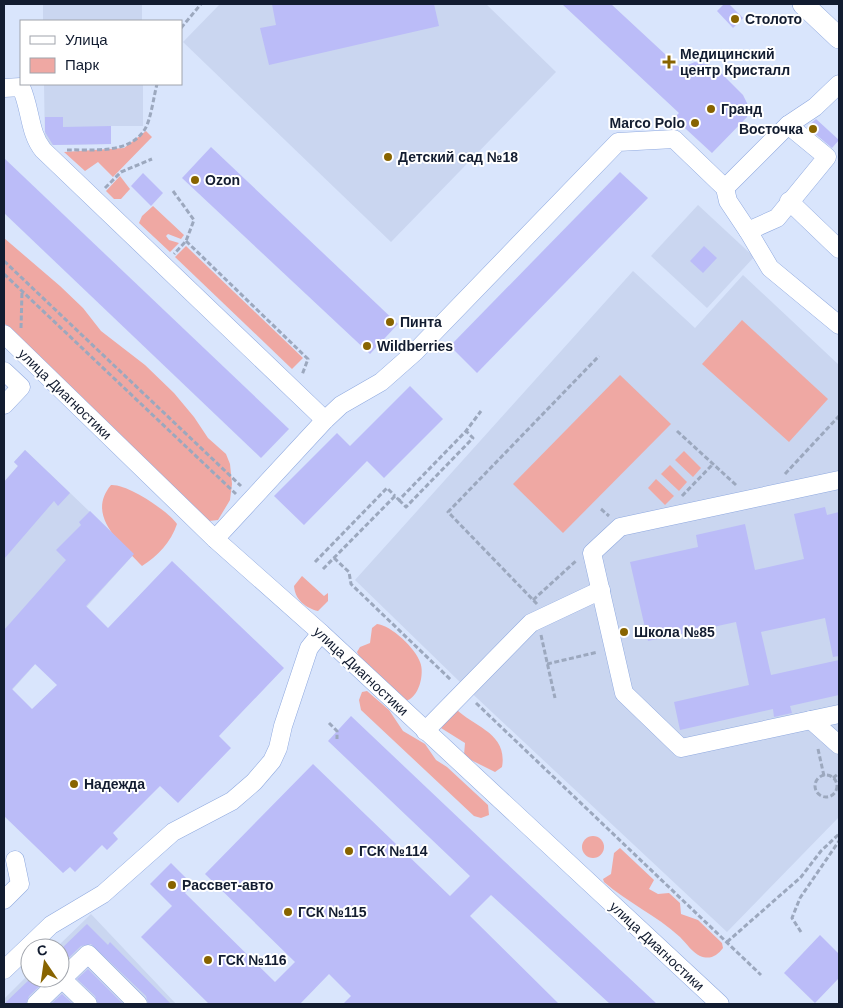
<svg xmlns="http://www.w3.org/2000/svg" width="843" height="1008" viewBox="0 0 843 1008" font-family="Helvetica,sans-serif">
<style>
.built{fill:#cad6f0}
.green{fill:#efa8a3}
.building{fill:#bbbcf8;fill-rule:evenodd}
.lines{fill:none;stroke-linecap:round;stroke-linejoin:round}
.minor-casing{stroke:#8fa9df;stroke-width:19}
.major-casing{stroke:#8fa9df;stroke-width:22}
.path{stroke:#9ca8be;stroke-width:3;stroke-dasharray:5 2.5;stroke-linecap:butt}
.minor{stroke:#fff;stroke-width:18}
.major{stroke:#fff;stroke-width:21}
.poi-dot{fill:#886400;stroke:#fff;stroke-width:2}
.labels{text-anchor:middle;stroke-width:4;stroke-linejoin:round;paint-order:stroke}
.poi-label{font-size:14px;font-weight:bold;fill:#121c30;stroke:#fff;text-anchor:start}
.street-label{font-size:14px;fill:#121c30;stroke:#fff}
</style>
<rect width="100%" height="100%" fill="#d9e5fc"/>
<g class="built">
<rect x="43" y="4" width="99" height="17"/>
<path d="M220,4H486L556,72L391,242L183,42Z"/>
<path d="M44,84H143V126H111V144L45,145Z"/>
<path d="M698,205L754,257L707,308L651,256Z"/>
<path d="M633,271L695,328L743,275L839,365V817L727,932L462,684L355,580Z"/>
<path d="M25,450L134,554L4,699V482L18,466L14,462Z"/>
<path d="M91,914L176,1004H4V999L30,973V978H60V948H56Z"/>
</g>
<g class="green">
<path d="M146,131L152,137L113,177L98,162L85,171L64,152L124,148Z"/>
<path d="M120,176L130,189L121,199H114L106,191Z"/>
<path d="M153,206L184,235L181,239L168,234L166,236L169,240L179,243L170,252L139,223L142,216Z"/>
<path d="M4,238L60,286L83,308L101,331L145,365L174,393L194,417L208,438L226,454L230,464L232,484L230,500L218,520L209,521L103,422L4,323Z"/>
<path d="M186,246L303,358L292,369L175,257Z"/>
<path d="M742,320L828,399L789,442L702,364Z"/>
<path d="M620,375L671,424L563,533L513,484Z"/>
<path d="M684,451L701,468L693,477L675,460Z"/>
<path d="M670,465L687,482L679,491L661,474Z"/>
<path d="M656,479L674,496L665,505L648,488Z"/>
<path d="M111,485C128,484 168,511 177,524C171,542 158,556 142,566C122,544 85,516 111,485Z"/>
<path d="M302,576L324,596L328,593V601L318,611C306,608 295,600 294,586Z"/>
<path d="M377,624C391,625 416,649 420,662C425,673 419,699 405,701L360,658L357,652L360,647L370,643L372,628Z"/>
<path d="M367,691L389,710L403,731L425,744L436,760L447,767L488,805L489,815L481,818L474,816L361,710L359,700L362,692Z"/>
<path d="M456,709C474,727 508,733 502,767L495,772L467,758L464,755L465,743L441,728Z"/>
<circle cx="593" cy="847" r="11"/>
<path d="M620,848L654,880L649,889L658,894L669,893L680,903L681,914L698,920L722,943L723,948C717,956 710,960 700,956C693,953 686,943 680,937C656,915 628,903 604,882L603,879L611,874L614,853Z"/>
</g>
<g class="building">
<path d="M272,4H434L439,26L269,65L260,28L276,25Z"/>
<path d="M562,4H611L680,68L695,62L709,65L722,74L743,95L748,105L747,117L712,153L674,118L679,113Z"/>
<path d="M724,4H729L743,18L733,28L717,11Z"/>
<path d="M45,117H63V127L111,126V144L53,145L45,132Z"/>
<path d="M816,119L839,140L832,148L807,127Z"/>
<path d="M211,147L398,324L370,354L182,178Z"/>
<path d="M4,158L289,429L261,458L4,213Z"/>
<path d="M620,172L648,198L477,373L450,346Z"/>
<path d="M143,173L163,193L151,206L131,186Z"/>
<path d="M704,246L717,258L703,273L690,261Z"/>
<path d="M410,386L443,419L384,478L367,461L304,525L274,496L337,433L350,446Z"/>
<path d="M25,450L70,493L58,506L54,501L4,559V482L18,466L14,462Z"/>
<path d="M825,507L827,515L839,512V656L833,657L825,618L761,632L771,675L839,660V695L790,706L792,713L774,717L773,709L680,730L674,702L749,685L736,622L648,641L630,562L698,547L696,535L745,524L755,570L804,559L794,514Z"/>
<path d="M90,511L134,554L86,606L108,628L172,561L284,668L219,736L231,748L178,803L160,786L113,833L118,839L107,850L102,845L75,872L70,867L63,873L4,816V630L66,560L56,550L81,525L79,522ZM35,664L57,685L32,709L12,689Z"/>
<path d="M351,716L504,861L657,1004H610L491,895L470,916L559,1004H343L351,996L329,974L300,1004H209L141,937L172,906L150,884L171,863L193,885L185,893L275,982L295,962L205,874L313,764L450,896L470,876L328,741Z"/>
<path d="M87,924L108,945L110,942L171,1004H148L146,996L91,944L81,946L60,966V950Z"/>
<path d="M820,935L839,954V978L815,1003L784,973Z"/>
<path d="M88,969L123,1004H98L95,996L77,979Z"/>
<path d="M31,978H48L29,996L26,1004H4Z"/>
<path d="M62,994L73,1004H51Z"/>
</g>
<g class="lines">
<g class="minor-casing">
<g id="minor">
<path d="M4,88L21,87C31,109 29,133 43,150L325,420"/>
<path d="M725,188L788,125L815,107L839,84"/>
<path d="M789,201L839,249"/>
<path d="M748,231L770,268L839,325"/>
<path d="M4,334L215,539L321,633L720,1004"/>
<path d="M4,371L21,387L4,405"/>
<path d="M839,480L620,527L592,553L624,693L681,748L839,714"/>
<path d="M215,539L325,420L341,405L381,382L415,352L618,142L674,139L725,188L728,201L748,231L777,218L827,157L788,125"/>
<path d="M811,720L839,745"/>
<path d="M425,731L531,623L601,590"/>
<path d="M4,900L20,884L15,860"/>
<path d="M4,970L51,925L103,894L173,832L232,801L254,782L272,761L278,748L283,726L309,648L321,633"/>
<path d="M62,979L88,1004"/>
<path d="M36,1004L88,954L138,1004"/>
</g>
</g>
<g class="major-casing">
<path id="major" d="M803,4L839,38"/>
</g>
<g class="path">
<path d="M181,28L201,4"/>
<path d="M67,150C93,149 129,155 145,129C151,119 154,95 157,84"/>
<path d="M105,188L121,172L152,159"/>
<path d="M173,191L194,220L186,241L174,254"/>
<path d="M186,241L308,359L302,375"/>
<path d="M4,261L241,486"/>
<path d="M4,274L236,494"/>
<path d="M21,328L22,292"/>
<path d="M677,431L736,485"/>
<path d="M785,474L839,416"/>
<path d="M682,496L713,464"/>
<path d="M399,500L406,507L473,438L466,431"/>
<path d="M601,509L609,516"/>
<path d="M334,558L349,572L351,584L451,680"/>
<path d="M315,562L387,488L395,496"/>
<path d="M323,569L395,496L399,500L466,431L481,411"/>
<path d="M533,600L577,560"/>
<path d="M537,604L448,512L599,356"/>
<path d="M541,635L555,698"/>
<path d="M547,664L598,652"/>
<path d="M476,703L761,975"/>
<path d="M329,723L337,731V739"/>
<path d="M818,749L824,776"/>
<circle cx="826" cy="786" r="11"/>
<path d="M833,778L839,773"/>
<path d="M801,932L792,918L800,898L839,841"/>
<path d="M727,942L801,877L821,851L839,834"/>
</g>
<use href="#minor" class="minor"/>
<use href="#major" class="major"/>
</g>
<g class="poi-dot">
<circle cx="735" cy="19" r="5"/>
<path d="M666.5 54.5h5v5h5v5h-5v5h-5v-5h-5v-5h5z"/>
<circle cx="711" cy="109" r="5"/>
<circle cx="695" cy="123" r="5"/>
<circle cx="813" cy="129" r="5"/>
<circle cx="388" cy="157" r="5"/>
<circle cx="195" cy="180" r="5"/>
<circle cx="390" cy="322" r="5"/>
<circle cx="367" cy="346" r="5"/>
<circle cx="624" cy="632" r="5"/>
<circle cx="74" cy="784" r="5"/>
<circle cx="349" cy="851" r="5"/>
<circle cx="172" cy="885" r="5"/>
<circle cx="288" cy="912" r="5"/>
<circle cx="208" cy="960" r="5"/>
</g>
<g class="labels">
<g class="poi-label">
<text x="745" y="24">Столото</text>
<text x="680" y="59">Медицинский<tspan x="680" dy="16">центр Кристалл</tspan></text>
<text x="721" y="114">Гранд</text>
<text x="685" y="128" text-anchor="end">Marco Polo</text>
<text x="803" y="134" text-anchor="end">Восточка</text>
<text x="398" y="162">Детский сад №18</text>
<text x="205" y="185">Ozon</text>
<text x="400" y="327">Пинта</text>
<text x="377" y="351">Wildberries</text>
<text x="634" y="637">Школа №85</text>
<text x="84" y="789">Надежда</text>
<text x="359" y="856">ГСК №114</text>
<text x="182" y="890">Рассвет-авто</text>
<text x="298" y="917">ГСК №115</text>
<text x="218" y="965">ГСК №116</text>
</g>
<g class="street-label">
<text transform="translate(65 394) rotate(44)" y="5">улица Диагностики</text>
<text transform="translate(361 671) rotate(43)" y="5">улица Диагностики</text>
<text transform="translate(657 946) rotate(43)" y="5">улица Диагностики</text>
</g>
</g>
<rect width="843" height="1008" fill="none" stroke="#121c30" stroke-width="10"/>
<rect x="20" y="20" width="162" height="65" fill="#ffffff" stroke="#a0a4ac"/>
<rect x="30" y="36" width="25" height="8" fill="#ffffff" stroke="#a0a4ac"/>
<text x="65" y="45" font-size="15" fill="#121c30">Улица</text>
<rect x="30" y="58" width="25" height="15" fill="#efa8a3" stroke="#a0a4ac"/>
<text x="65" y="70" font-size="15" fill="#121c30">Парк</text>
<g transform="translate(45 963) rotate(347)"><circle r="24" fill="#ffffff" stroke="#a0a4ac"/>
<path d="M0-4L9 19L0 12L-9 19Z" fill="#886400"/>
<text y="-8" font-size="14" font-weight="bold" text-anchor="middle" fill="#121c30">С</text>
</g>
</svg>
